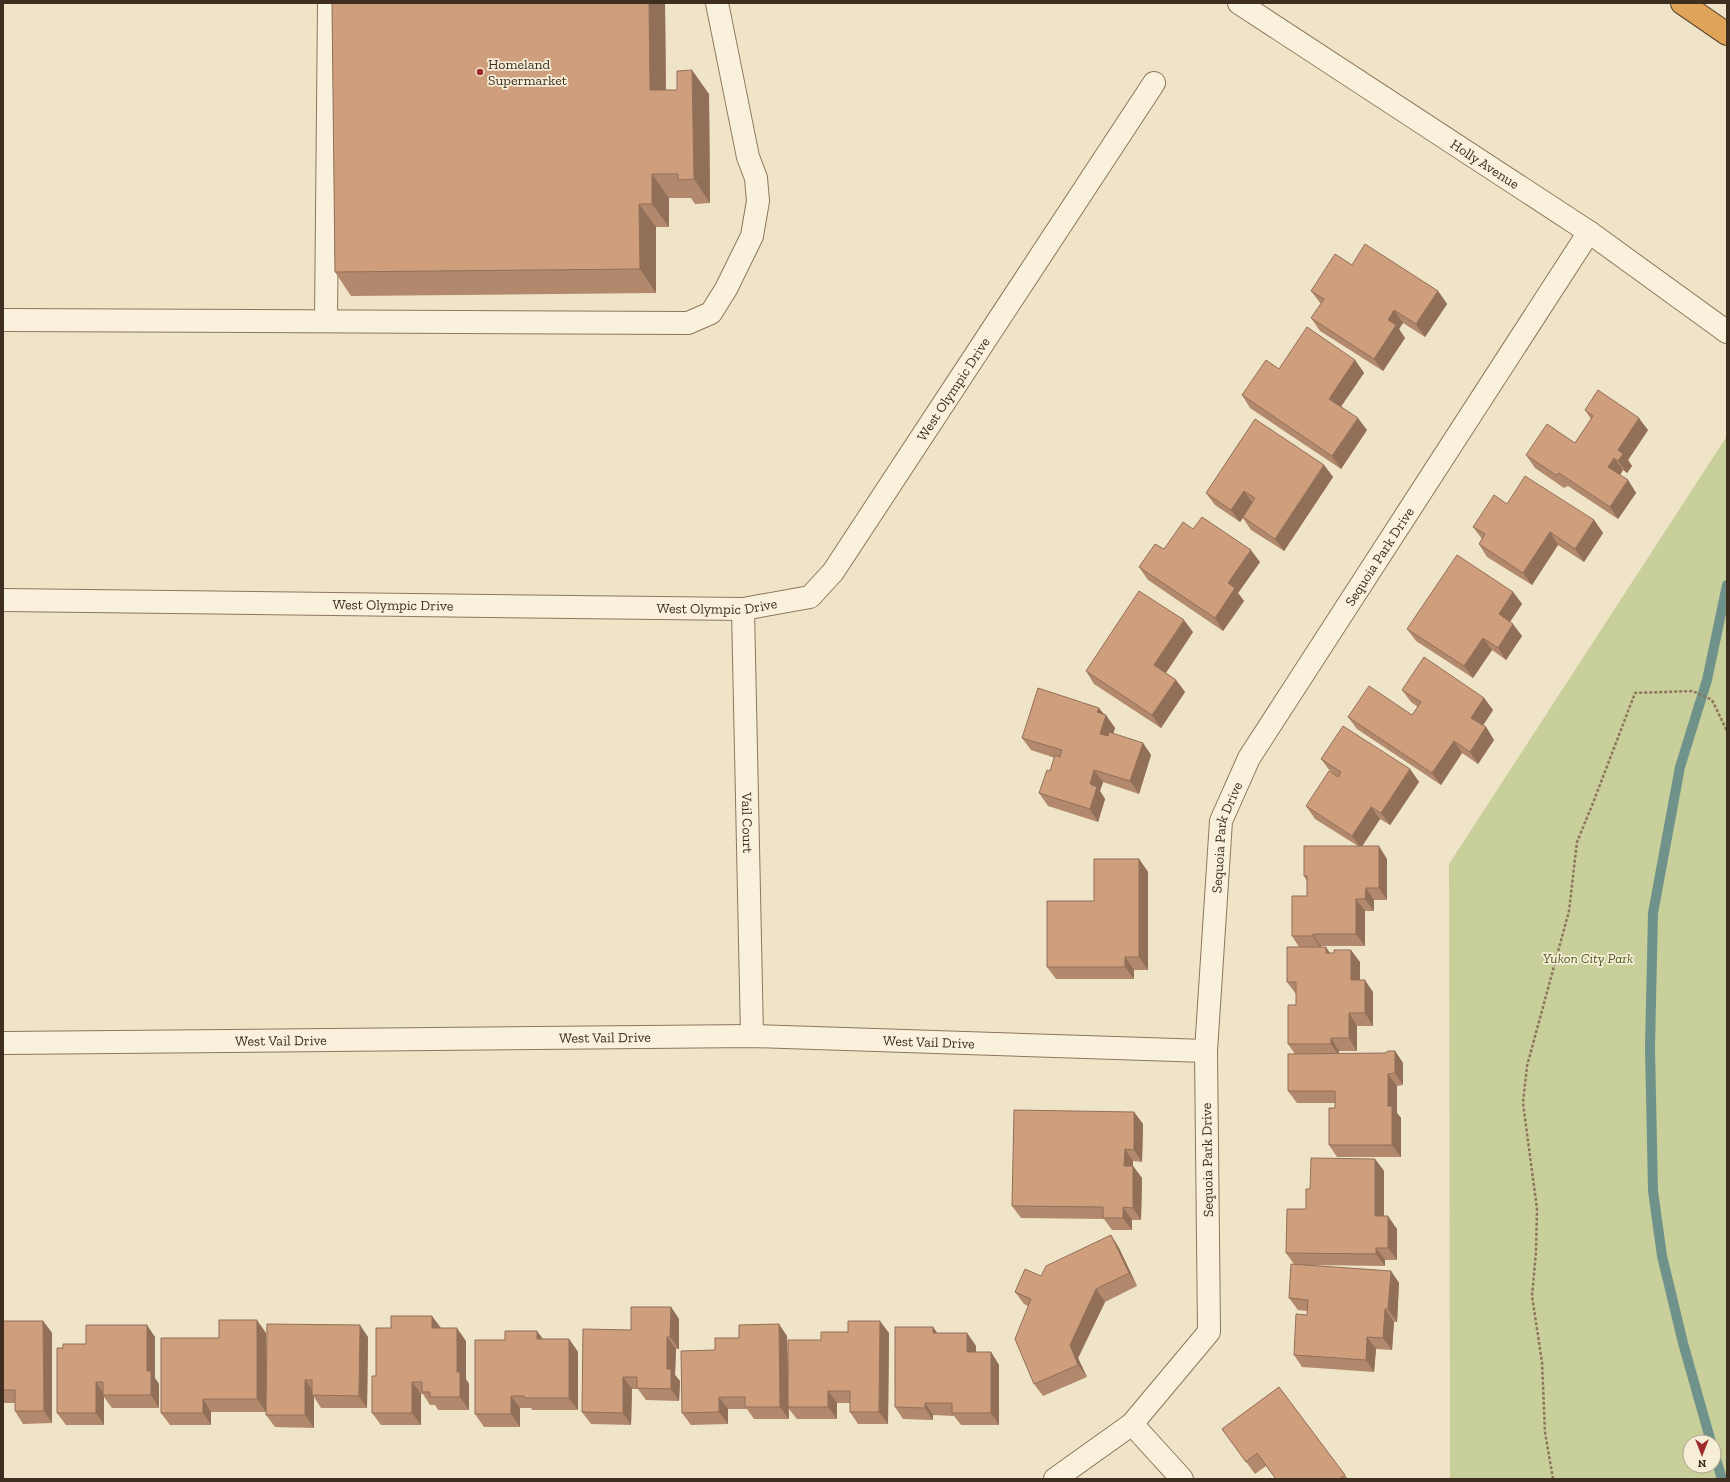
<svg xmlns="http://www.w3.org/2000/svg" width="1730" height="1482" viewBox="0 0 1730 1482" font-family="'Zilla Slab',serif">
<style>
.green{fill:#c9cf9b;fill-rule:evenodd}
.lines{fill:none;stroke-linecap:round;stroke-linejoin:round}
.stream{stroke:#6f938a;stroke-width:10}
.minor-casing{stroke:#8d765c;stroke-width:24}
.highway-casing{stroke:#5b4430;stroke-width:24}
.path{stroke:#8d765c;stroke-width:2.5;stroke-dasharray:3 2;stroke-linecap:butt}
.minor{stroke:#faf1dc;stroke-width:22}
.highway{stroke:#e0a458;stroke-width:22}
.wall{fill:#b2896c}
.shaded-wall{fill:#916f58}
.building{fill:#cf9f7d;stroke:#916f58}
.poi-dot{fill:#9e2a2b;stroke:#f7eed8;stroke-width:1.5}
.labels{text-anchor:middle;stroke-width:3.5;stroke-linejoin:round;paint-order:stroke}
.poi-label{font-size:14px;fill:#3d2e20;stroke:#f7eed8;text-anchor:start}
.street-label{font-size:14px;fill:#3d2e20;stroke:#f7eed8}
.park-label{font-size:14px;font-style:italic;fill:#4d5a26;stroke:#f7eed8}
</style>
<rect width="100%" height="100%" fill="#f0e4c8"/>
<path class="green" d="M1727,436V1479H1450L1449,864ZM1690,1442H1714V1466H1690Z"/>
<g class="lines">
<g class="stream">
<path d="M1711,1442L1683,1343L1662,1256L1653,1191L1650,1048L1653,913L1680,767L1707,680L1727,585"/>
<path d="M1714,1453L1722,1479"/>
</g>
<g class="minor-casing">
<g id="minor">
<path id="s1" d="M1239,3L1589,232L1727,332"/>
<path d="M3,320L688,323L711,313L726,289L752,236L758,201L756,178L748,157L717,3"/>
<path d="M326,321L329,3"/>
<path id="s2" d="M3,600L743,609L810,597L833,572L1154,83"/>
<path id="s3" d="M743,609L752,1036"/>
<path id="s4" d="M3,1043L752,1036L1206,1051"/>
<path d="M1132,1424L1182,1479"/>
<path id="s5" d="M1055,1479L1132,1424L1209,1332L1206,1051L1221,821L1249,758L1589,232"/>
</g>
</g>
<g class="highway-casing">
<path id="highway" d="M1682,3L1727,34"/>
</g>
<path class="path" d="M1553,1479L1545,1432L1542,1362L1532,1296L1536,1252L1537,1209L1523,1103L1527,1066L1569,911L1577,842L1593,803L1635,693L1693,691L1712,700L1727,731"/>
<use href="#minor" class="minor"/>
<use href="#highway" class="highway"/>
</g>
<g class="wall">
<path d="M332,3H665L666,90L709,94L710,203L695,204L691,198H669V227H656V293L351,296L335,272Z"/>
<path d="M1352,265L1438,291L1447,304L1425,337L1403,323L1399,329L1405,338L1383,371L1320,331L1311,318L1321,304L1311,291Z"/>
<path d="M1355,360L1364,373L1341,406L1367,430L1341,469L1250,408L1242,395L1279,369Z"/>
<path d="M1585,410L1648,430L1628,460L1632,466L1627,473L1623,470L1620,475L1628,480L1636,493L1618,519L1568,486L1564,488L1535,468L1526,455L1575,443L1591,419Z"/>
<path d="M1324,465L1333,477L1284,551L1251,530L1243,518L1240,522L1215,505L1206,493Z"/>
<path d="M1507,504L1594,520L1603,533L1584,562L1558,545L1532,585L1487,557L1479,544L1482,539L1473,527Z"/>
<path d="M1193,529L1260,562L1238,593L1244,601L1223,631L1148,580L1139,567L1164,549Z"/>
<path d="M1513,592L1522,604L1510,622L1522,636L1506,660L1492,650L1473,678L1416,641L1407,629Z"/>
<path d="M1193,632L1166,673L1176,680L1185,692L1161,728L1094,684L1086,671Z"/>
<path d="M1402,690L1484,698L1493,710L1483,725L1486,727L1494,740L1478,764L1462,753L1441,785L1357,729L1348,717L1412,715L1418,707L1411,702Z"/>
<path d="M1099,708L1115,728L1113,734L1143,743L1151,755L1139,794L1103,782L1100,791L1105,799L1098,822L1048,806L1039,793L1050,771L1055,758L1031,750L1022,738Z"/>
<path d="M1321,759L1410,769L1419,782L1390,825L1380,819L1362,846L1387,859V900H1374V911H1365V946H1321V947L1330,953L1360,962V980L1373,992V1026H1357V1051H1339V1054L1385,1053L1395,1051L1403,1063V1085L1397,1086V1113L1401,1118V1157H1337L1329,1145L1335,1108V1103H1297L1288,1091L1295,1054L1288,1044L1296,1005V994L1287,982L1299,947L1292,936L1307,896V881L1304,876L1358,846L1315,819L1306,806L1338,777L1330,771Z"/>
<path d="M1139,859L1148,872V970H1134V979H1056L1047,967L1094,901Z"/>
<path d="M1134,1112L1143,1124L1142,1162L1133,1161V1166L1142,1178L1141,1220H1132V1230H1112L1104,1219L1021,1218L1012,1206Z"/>
<path d="M1375,1159L1384,1171V1216L1397,1229V1260H1385V1266L1308,1265L1391,1271L1399,1283L1397,1322H1394L1392,1350L1376,1349L1374,1372L1302,1367L1294,1355L1307,1315V1311L1298,1310L1289,1298L1294,1264L1286,1253L1306,1209L1310,1189Z"/>
<path d="M1111,1235L1119,1248L1137,1286L1105,1302L1078,1358L1087,1377L1043,1396L1034,1384L1028,1306L1024,1304L1015,1292Z"/>
<path d="M671,1307L679,1319V1349H676L675,1375L680,1381L679,1401L646,1400L638,1389H632L631,1425L591,1424L582,1412L631,1330Z"/>
<path d="M3,1321H43L52,1333V1423L23,1424L15,1411V1403H3Z"/>
<path d="M267,1324L368,1337L367,1408H321L314,1397V1428L275,1427L266,1415Z"/>
<path d="M933,1327L937,1333H967L976,1346V1352H991L999,1365V1425H961L954,1416L933,1415V1420L903,1419L895,1407Z"/>
<path d="M441,1328L466,1341V1379L469,1384V1410H438L435,1405H430L423,1394H421V1425H381L372,1413L376,1376Z"/>
<path d="M266,1333V1412H211V1425H170L161,1413L219,1338Z"/>
<path d="M889,1333L888,1424H858L850,1412V1403H837V1419H797L788,1408L789,1419H754L747,1409H728V1424L691,1425L682,1413L715,1350L739,1338L787,1336L788,1378L821,1340Z"/>
<path d="M155,1337V1378L159,1384V1408H112L104,1397V1425H66L57,1413L86,1344Z"/>
<path d="M543,1339H569L578,1352V1410H532L531,1408H520V1427H484L475,1414L505,1340Z"/>
<path d="M1279,1387L1348,1479H1276L1266,1466L1255,1474L1222,1429Z"/>
</g>
<g class="shaded-wall">
<path d="M649,3H665L666,113L650,90Z"/>
<path d="M692,70L709,94L710,203L694,179Z"/>
<path d="M652,174L669,198V227L652,204Z"/>
<path d="M639,204L656,227V293L640,269Z"/>
<path d="M1438,291L1447,304L1425,337L1416,324Z"/>
<path d="M1394,310L1403,323L1399,329L1405,338L1383,371L1374,359L1388,320Z"/>
<path d="M1355,360L1364,373L1338,411L1329,399Z"/>
<path d="M1358,418L1367,430L1341,469L1332,456Z"/>
<path d="M1639,418L1648,430L1628,460L1632,466L1627,473L1618,461V450Z"/>
<path d="M1614,458L1623,470L1617,480L1608,467Z"/>
<path d="M1324,465L1333,477L1284,551L1275,539Z"/>
<path d="M1628,480L1636,493L1618,519L1610,507Z"/>
<path d="M1244,491L1253,503L1240,522L1231,510Z"/>
<path d="M1594,520L1603,533L1584,562L1575,549Z"/>
<path d="M1550,532L1558,545L1532,585L1523,573Z"/>
<path d="M1251,550L1260,562L1238,593L1244,601L1223,631L1215,618L1228,583Z"/>
<path d="M1513,592L1522,604L1507,626L1499,614Z"/>
<path d="M1184,620L1193,632L1163,677L1154,665Z"/>
<path d="M1513,624L1522,636L1506,660L1498,648Z"/>
<path d="M1483,638L1492,650L1473,678L1464,666Z"/>
<path d="M1176,680L1185,692L1161,728L1152,715Z"/>
<path d="M1484,698L1493,710L1480,730L1471,718Z"/>
<path d="M1099,708L1106,717V715L1115,728L1109,746L1100,734L1097,712Z"/>
<path d="M1486,727L1494,740L1478,764L1470,752Z"/>
<path d="M1454,741L1462,753L1441,785L1432,773Z"/>
<path d="M1143,743L1151,755L1139,794L1130,781Z"/>
<path d="M1410,769L1419,782L1390,825L1381,813Z"/>
<path d="M1094,770L1103,782L1100,791L1105,799L1098,822L1090,809V784Z"/>
<path d="M1371,807L1380,819L1361,848L1352,836Z"/>
<path d="M1379,846L1387,859V900L1379,888Z"/>
<path d="M1139,859L1148,872V970L1139,957Z"/>
<path d="M1366,888L1374,900V911L1365,899Z"/>
<path d="M1356,899L1365,911V946L1356,934Z"/>
<path d="M1313,934L1321,946V948L1313,936Z"/>
<path d="M1326,947L1334,959L1326,953Z"/>
<path d="M1351,950L1360,962V992L1351,980Z"/>
<path d="M1125,957L1134,970V979L1125,967Z"/>
<path d="M1365,980L1373,992V1026L1365,1013Z"/>
<path d="M1349,1013L1357,1026V1051L1349,1038Z"/>
<path d="M1331,1038L1339,1051V1056L1331,1044Z"/>
<path d="M1395,1051L1403,1063V1085L1395,1073Z"/>
<path d="M1388,1074L1397,1086V1113L1401,1118V1157L1392,1145L1388,1106Z"/>
<path d="M1134,1112L1143,1124L1142,1162L1134,1150Z"/>
<path d="M1125,1149L1133,1161V1166L1142,1178L1141,1220L1133,1208L1124,1166Z"/>
<path d="M1375,1159L1384,1171V1229L1375,1216Z"/>
<path d="M1123,1207L1132,1220V1230L1123,1218Z"/>
<path d="M1388,1216L1397,1229V1260L1388,1248Z"/>
<path d="M1111,1235L1119,1248L1137,1286L1129,1273Z"/>
<path d="M1376,1248L1385,1260V1266L1376,1254Z"/>
<path d="M1391,1271L1399,1283L1397,1322L1388,1309Z"/>
<path d="M1096,1289L1105,1302L1078,1358L1087,1377L1078,1365L1070,1345Z"/>
<path d="M671,1307L679,1319V1349L670,1337Z"/>
<path d="M1385,1309L1394,1322L1392,1350L1383,1338Z"/>
<path d="M432,1316L441,1328H432Z"/>
<path d="M257,1320L266,1333V1412L257,1399Z"/>
<path d="M43,1321L52,1333V1423L44,1411Z"/>
<path d="M880,1321L889,1333L888,1424L879,1412Z"/>
<path d="M779,1324L787,1336L789,1419L780,1407Z"/>
<path d="M147,1325L155,1337V1378L159,1384V1408L151,1395L147,1371Z"/>
<path d="M360,1325L368,1337L367,1408L359,1396Z"/>
<path d="M933,1327L942,1340L933,1333Z"/>
<path d="M457,1328L466,1341V1379L469,1384V1410L460,1397L457,1372Z"/>
<path d="M537,1331L546,1343L537,1339Z"/>
<path d="M967,1333L976,1346V1365L967,1352Z"/>
<path d="M667,1337L676,1349L675,1375L680,1381L679,1401L671,1389L667,1369Z"/>
<path d="M1367,1337L1376,1349L1374,1372L1366,1360Z"/>
<path d="M569,1339L578,1352V1410L569,1398Z"/>
<path d="M991,1352L999,1365V1425L991,1413Z"/>
<path d="M623,1377L632,1389L631,1425L623,1413Z"/>
<path d="M305,1380L314,1392L312,1395L314,1397V1428L305,1415Z"/>
<path d="M96,1382L104,1394L103,1395L104,1397V1425L96,1413Z"/>
<path d="M412,1382L421,1394V1425L412,1413Z"/>
<path d="M828,1391L837,1403V1419L828,1407Z"/>
<path d="M511,1396L520,1408V1427L511,1414Z"/>
<path d="M719,1397L728,1409V1424L719,1412Z"/>
<path d="M203,1399L211,1412V1425L203,1413Z"/>
<path d="M925,1403L933,1415V1420L925,1408Z"/>
</g>
<g class="building">
<path d="M332,3H649L650,90H677V71L692,70L694,179L678,180V174H652V204H639L640,269L335,272Z"/>
<path d="M1365,244L1438,291L1416,324L1394,310L1388,320L1396,325L1374,359L1311,318L1324,299L1311,291L1335,254L1352,265Z"/>
<path d="M1307,327L1355,360L1329,399L1358,418L1332,456L1242,395L1266,360L1279,369Z"/>
<path d="M1598,390L1639,418L1618,450L1623,454L1618,461L1614,458L1608,467L1628,480L1610,507L1559,473L1556,475L1526,455L1547,424L1575,443L1593,416L1585,410Z"/>
<path d="M1255,419L1324,465L1275,539L1243,517L1255,498L1244,491L1231,510L1206,493Z"/>
<path d="M1525,476L1594,520L1575,549L1550,532L1523,573L1479,544L1485,534L1473,527L1494,495L1507,504Z"/>
<path d="M1202,517L1251,550L1228,583L1235,588L1215,618L1139,567L1155,544L1164,549L1183,522L1193,529Z"/>
<path d="M1457,555L1513,592L1499,614L1513,624L1498,648L1483,638L1464,666L1407,629Z"/>
<path d="M1139,591L1184,620L1154,665L1176,680L1152,715L1086,671Z"/>
<path d="M1424,657L1484,698L1471,718L1486,727L1470,752L1454,741L1432,773L1348,717L1369,686L1412,715L1421,702L1402,690Z"/>
<path d="M1038,688L1099,708L1097,712L1106,715L1100,734L1108,736L1109,732L1143,743L1130,781L1094,770L1090,784L1097,787L1090,809L1039,793L1047,770L1050,771L1055,755L1060,757L1062,750L1022,738Z"/>
<path d="M1343,726L1410,769L1381,813L1371,807L1352,836L1306,806L1329,771L1338,777L1341,772L1321,759Z"/>
<path d="M1304,846H1379V888H1366L1365,899H1356V934H1313V936H1292V896H1307V876H1304Z"/>
<path d="M1094,859H1139V957H1125V967H1047V901H1094Z"/>
<path d="M1287,947H1326V953H1334V950H1351V980H1365V1013H1349V1038H1331V1044H1288V1005H1296V982H1287Z"/>
<path d="M1388,1051H1395V1073L1388,1074V1106H1392V1145H1329V1108H1335V1091H1288V1054L1385,1053Z"/>
<path d="M1014,1110L1134,1112V1150L1125,1149L1124,1166H1133V1208L1123,1207V1218H1103V1207L1012,1206Z"/>
<path d="M1311,1158L1375,1159V1216H1388V1248H1376V1254L1286,1253L1287,1209H1306V1189H1310Z"/>
<path d="M1111,1235L1129,1273L1096,1289L1070,1345L1078,1365L1034,1384L1015,1339L1031,1299L1015,1292L1025,1269L1041,1276L1046,1266Z"/>
<path d="M1291,1264L1391,1271L1388,1309H1385L1383,1338L1367,1337L1366,1360L1294,1355L1296,1314L1307,1315L1308,1300L1289,1298Z"/>
<path d="M631,1307H671L670,1337H667V1369H671V1389L637,1388V1377H623V1413L582,1412L583,1329L631,1330Z"/>
<path d="M391,1316H432V1328H457V1372H460V1397H430V1392H422V1382H412V1413H372V1376H376V1328H391Z"/>
<path d="M219,1320H257V1399H203V1413H161V1338H219Z"/>
<path d="M3,1321H43L44,1411H15V1390H3Z"/>
<path d="M848,1321H880L879,1412H850V1391H828V1407H788V1340H821V1332H848Z"/>
<path d="M267,1324L360,1325L359,1396L312,1395V1380H305V1415H266Z"/>
<path d="M779,1324L780,1407H745V1397H719V1412L682,1413L681,1351L715,1350V1338H739V1325Z"/>
<path d="M86,1325H147V1371H151V1395H103V1382H96V1413H57V1348H63V1344H86Z"/>
<path d="M895,1327H933V1333H967V1352H991V1413H952V1403H925V1408L895,1407Z"/>
<path d="M505,1331H537V1339H569V1398H524V1396H511V1414H475V1340H505Z"/>
<path d="M1279,1387L1345,1475L1339,1479H1276L1257,1453L1246,1462L1222,1429Z"/>
</g>
<circle class="poi-dot" cx="480" cy="72" r="4"/>
<g class="labels">
<g class="poi-label">
<text x="488" y="69">Homeland<tspan x="488" dy="16">Supermarket</tspan></text>
</g>
<g class="street-label">
<text dy="5" stroke="none"><textPath href="#s1" startOffset="294">Holly Avenue</textPath></text>
<text dy="5" stroke="none"><textPath href="#s2" startOffset="1061">West Olympic Drive</textPath></text>
<text dy="5" stroke="none"><textPath href="#s5" startOffset="1035">Sequoia Park Drive</textPath></text>
<text dy="5" stroke="none"><textPath href="#s2" startOffset="390">West Olympic Drive</textPath></text>
<text dy="5" stroke="none"><textPath href="#s2" startOffset="714">West Olympic Drive</textPath></text>
<text dy="5" stroke="none"><textPath href="#s3" startOffset="214">Vail Court</textPath></text>
<text dy="5" stroke="none"><textPath href="#s5" startOffset="711">Sequoia Park Drive</textPath></text>
<text dy="5" stroke="none"><textPath href="#s4" startOffset="602">West Vail Drive</textPath></text>
<text dy="5" stroke="none"><textPath href="#s4" startOffset="278">West Vail Drive</textPath></text>
<text dy="5" stroke="none"><textPath href="#s4" startOffset="926">West Vail Drive</textPath></text>
<text transform="translate(1207 1160) rotate(-91)" y="5">Sequoia Park Drive</text>
</g>
<g class="park-label">
<text x="1588" y="963">Yukon City Park</text>
</g>
</g>
<rect width="1730" height="1482" fill="none" stroke="#3d2e20" stroke-width="8"/>
<g transform="translate(1702 1454) rotate(180)"><circle r="19" fill="#f7eed8" stroke="#ada18e"/>
<path d="M0-3L7 15L0 10L-7 15Z" fill="#9e2a2b"/>
<text y="-6" font-size="11" font-weight="bold" text-anchor="middle" fill="#3d2e20">N</text>
</g>
</svg>
